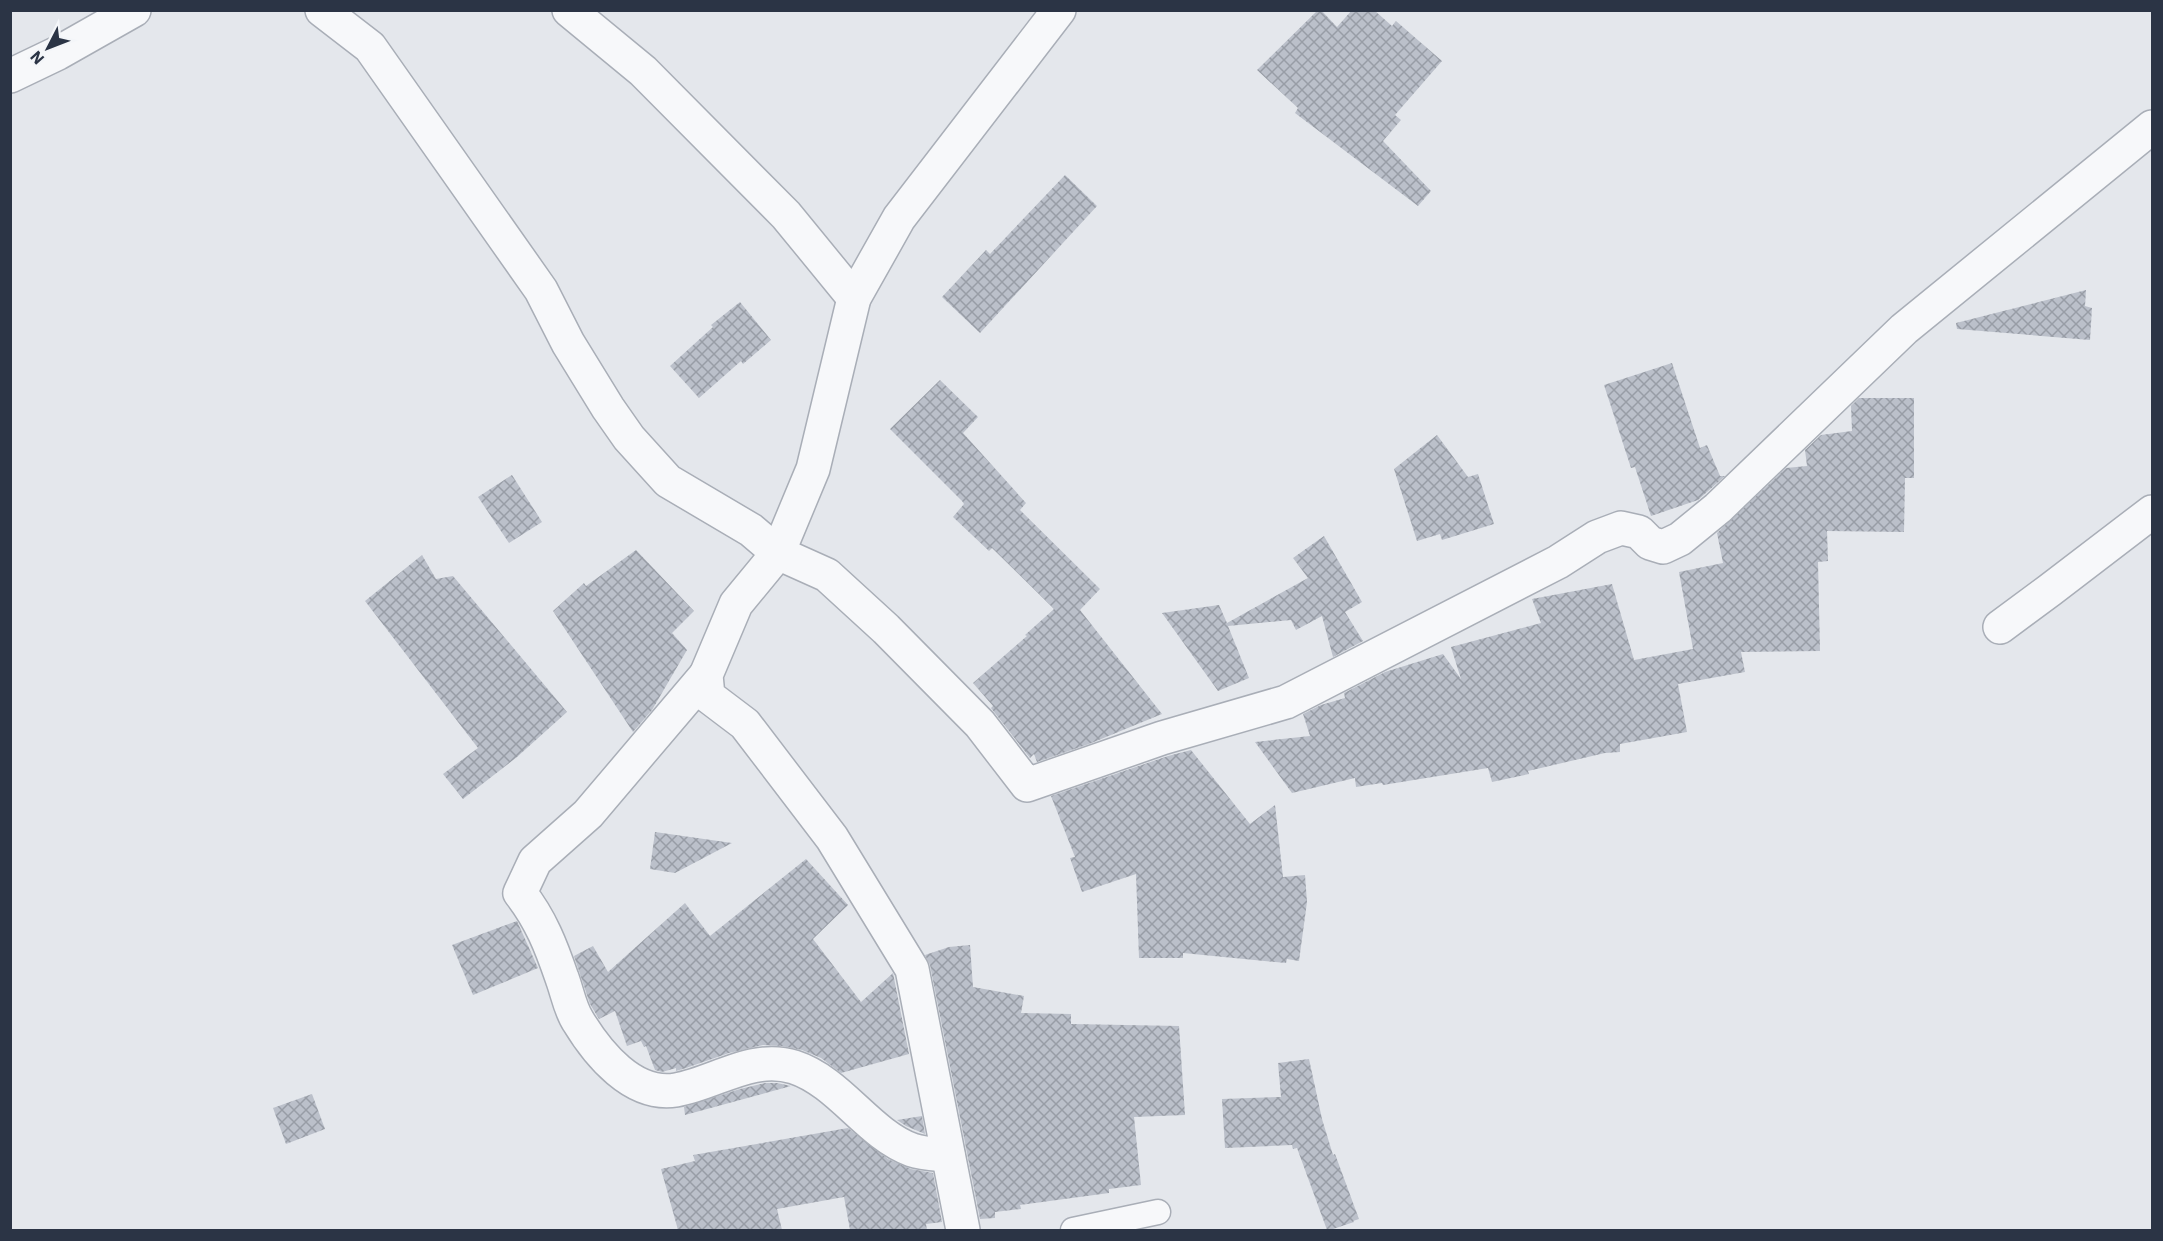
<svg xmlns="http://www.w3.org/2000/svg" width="2163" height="1241" viewBox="0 0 2163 1241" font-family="'IBM Plex Sans',sans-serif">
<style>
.building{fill:url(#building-cross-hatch)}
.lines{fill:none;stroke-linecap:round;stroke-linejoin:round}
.lane-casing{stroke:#a9aeb7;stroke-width:27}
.street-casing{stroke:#a9aeb7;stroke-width:36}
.lane{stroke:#f7f8fa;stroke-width:24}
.street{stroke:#f7f8fa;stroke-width:33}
</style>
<defs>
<pattern id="building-cross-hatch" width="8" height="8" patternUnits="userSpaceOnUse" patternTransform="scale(1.5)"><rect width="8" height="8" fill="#bbc0ca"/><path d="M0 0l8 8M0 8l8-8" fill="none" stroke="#989da6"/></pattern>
</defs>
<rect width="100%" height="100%" fill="#e4e7ec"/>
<g class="building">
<path d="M1318,10H1321L1337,27L1352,10H1374L1392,26L1396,21L1442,61L1395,115L1401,120L1383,141L1431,191L1418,206L1295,113L1298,108L1257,70Z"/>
<path d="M1065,175L1097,206L980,333L942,297L986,250L990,254Z"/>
<path d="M2086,290L2085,306L2092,308L2090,340L1957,329L1956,323Z"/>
<path d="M740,302L771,340L743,364L741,361L699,398L670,366L713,327L711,325Z"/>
<path d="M1672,363L1700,448L1707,445L1720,476H1725L1698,500L1651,516L1635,467L1631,468L1604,385Z"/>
<path d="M940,380L978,417L963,433L1026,503L1020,510L1100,589L1080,610L1162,714L1089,744L1037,762L1034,754L1030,758L991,708L993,706L973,683L1027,636L1025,635L1054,609L992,548L989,551L953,517L964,504L962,501L890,429Z"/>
<path d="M1859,398H1914V478H1905L1904,532L1827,531L1828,561L1818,562L1820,651L1741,652L1745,672L1678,684L1687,732L1620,744V752L1605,753L1528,771L1529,774L1492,782L1488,768L1383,785L1382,783L1356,787L1355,778L1292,793L1255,742L1310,736L1303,714L1321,705L1345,698L1344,693L1385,672L1443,654L1461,679L1451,647L1541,623L1532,599L1612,584L1634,660L1693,649L1679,572L1723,563L1717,533L1786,468L1807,466L1805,450L1821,435L1852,431L1851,406Z"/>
<path d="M1437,435L1468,477L1478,474L1494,524L1442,540L1440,534L1417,541L1394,469Z"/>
<path d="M512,475L542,522L509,543L478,497Z"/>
<path d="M1324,536L1362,602L1345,612L1363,641L1333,657L1322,616L1296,630L1291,620L1228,626L1249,678L1218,691L1162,613L1219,605L1227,623L1308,578L1293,558Z"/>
<path d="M636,550L694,611L672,633L687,650L652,710L633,732L553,611L584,583L586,586Z"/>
<path d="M422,555L436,579L453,576L567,712L517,757L463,799L443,774L478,748L365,601Z"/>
<path d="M1191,750L1250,824L1275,805L1283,877L1305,875L1307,902L1299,961L1287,959L1286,963L1183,953V958H1139L1136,874L1082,892L1070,858L1075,857L1051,796L1168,756Z"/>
<path d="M655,832L732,843L675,873L650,869Z"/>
<path d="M806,859L848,905L813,939L861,1002L893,973L909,1054L841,1073L821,1058L802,1050L782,1046L763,1045L729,1053L686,1068L676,1071V1068L662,1072L655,1070L646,1046L644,1047L641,1041L627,1046L615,1011L599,1019L590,1004L574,956L593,946L608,972L685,903L710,936Z"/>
<path d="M517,921L538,968L473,995L452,945Z"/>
<path d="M970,945L973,987L1024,996L1021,1013L1071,1014V1024L1179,1026L1185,1115L1134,1117L1141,1185L1109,1189V1193L1020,1205L1021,1209L995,1212V1218L980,1219L930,965L925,955L949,947Z"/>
<path d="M1309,1059L1322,1119L1333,1155L1335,1154L1359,1219L1353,1221L1354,1222L1330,1230H1327L1297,1148L1293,1149L1292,1145L1225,1148L1222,1099L1281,1097L1278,1063Z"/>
<path d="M765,1083H777L791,1086L685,1115L684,1107L740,1089Z"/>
<path d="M312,1094L325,1129L286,1144L273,1108Z"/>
<path d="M922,1116L925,1134L906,1126L897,1120Z"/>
<path d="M848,1128L888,1159L911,1169L933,1173L942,1222L926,1224L927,1230H850L844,1197L777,1209L782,1230H678L661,1169L695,1161L693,1155Z"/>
</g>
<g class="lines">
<g class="lane-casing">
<path id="lane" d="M1073,1230L1158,1212"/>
</g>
<g class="street-casing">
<g id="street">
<path d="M322,10L370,47L541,290L568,343L608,408L629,438L668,481L751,530L778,553L827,575L886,629L980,724L1027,785L1162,738L1286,702L1558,562L1597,537L1621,528L1639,532L1650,543L1663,547L1680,539L1718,508L1904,329L2152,127"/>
<path d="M569,10L643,71L786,215L854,298"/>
<path d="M10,76L58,53L134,10"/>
<path d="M2000,627L2050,590L2152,512"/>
<path d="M706,675L588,814L535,861L520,893C541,920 551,946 562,978C567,991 570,1009 578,1021C598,1054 633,1097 676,1090C716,1083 752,1054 794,1067C840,1082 868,1134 912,1150C923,1154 937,1154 948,1155"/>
<path d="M963,1230L912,969L832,838L745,724L708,696L706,675L736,604L778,553L813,469L854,298L899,218L1059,10"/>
</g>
</g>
<use href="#lane" class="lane"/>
<use href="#street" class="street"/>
</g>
<rect width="2163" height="1241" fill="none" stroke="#2b3445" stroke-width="24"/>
<g transform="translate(48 48) rotate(228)" stroke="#f4f6f9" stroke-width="4.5" paint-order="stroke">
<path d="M0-4.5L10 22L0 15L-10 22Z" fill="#2b3445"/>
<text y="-9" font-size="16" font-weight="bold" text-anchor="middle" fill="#2b3445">N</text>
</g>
</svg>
